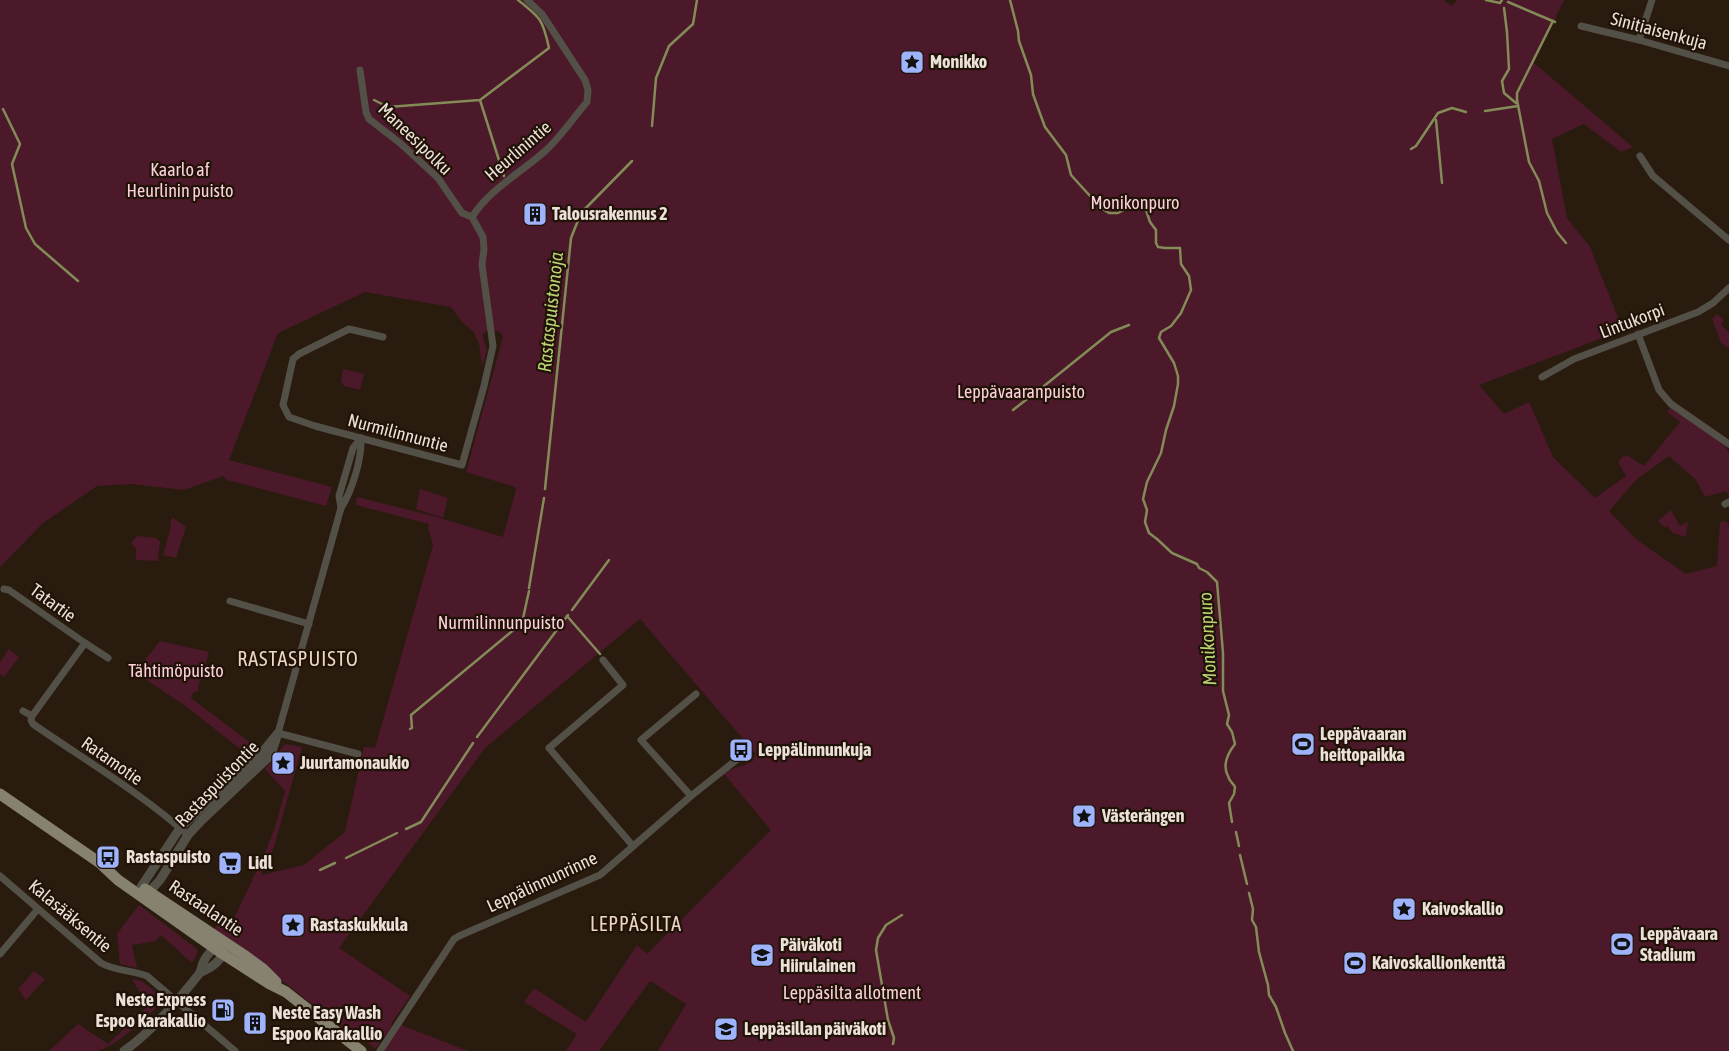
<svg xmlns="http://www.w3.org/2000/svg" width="1729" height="1051" viewBox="0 0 1729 1051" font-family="'Asap Condensed',sans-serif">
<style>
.green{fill:#4b192a}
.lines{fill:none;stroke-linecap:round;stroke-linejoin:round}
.stream{stroke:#838b57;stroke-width:2.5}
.minor{stroke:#535047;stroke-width:7}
.tertiary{stroke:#535047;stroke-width:9}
.primary{stroke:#87816f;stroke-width:11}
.labels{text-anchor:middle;stroke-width:4.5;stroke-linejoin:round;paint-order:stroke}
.street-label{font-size:18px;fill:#ebe1d8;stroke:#201206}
.poi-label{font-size:18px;font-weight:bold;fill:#ebe1d8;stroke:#201206;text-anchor:start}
.park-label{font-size:18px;fill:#fcd1db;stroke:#201206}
.water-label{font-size:19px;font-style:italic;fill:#bad473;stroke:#201206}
.quarter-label{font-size:20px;letter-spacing:1px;fill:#ecd7c7;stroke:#201206}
</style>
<rect width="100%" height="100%" fill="#2a1b0f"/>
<g class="green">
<path d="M0,0H1444L1452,6L1457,0H1564L1534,63L1633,147L1621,152L1584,124L1552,139L1567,218L1590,247L1623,330L1479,385L1504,414L1529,402L1553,457L1595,498L1626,476L1618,462L1622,457L1627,455L1644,466L1680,422L1667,412L1670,408L1724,444L1729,453V496L1726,491L1705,497L1696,480L1669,456L1636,480L1609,511L1637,540L1686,574L1717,566L1720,522L1726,521L1729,526V1051H658L686,1004L650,981L599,1051H566L577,1034L524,1002L534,988L586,1022L637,945L647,954L771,830L724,774C734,766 743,767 753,761L755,753L640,619L485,748L339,948L410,996L391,1024L392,1026L375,1049C368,1042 362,1036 352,1035C306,1000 262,963 214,930L218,923L230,927L265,853L275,827L285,791L265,769L284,745L287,744L302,747L274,847L261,875L304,865L345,832L364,747L375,748L433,545L428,528L429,524L356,505L357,497L433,516L503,537L516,490L515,487L466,472L503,337L500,332L494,330L486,331L482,335L487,350L482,366L479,343L473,331L463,323L451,307L365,292L278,333L229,460L332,487L326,506L227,480L223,476L184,490L131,484L97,486L43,523L0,567Z"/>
<path d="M1717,314L1724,320L1721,325L1729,332V349L1721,343L1712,319Z"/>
<path d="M343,369L364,374L360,390L344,386L341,381Z"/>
<path d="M420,489L448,498L443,518L416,509Z"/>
<path d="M1671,510L1680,526L1688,522L1686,537L1673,533L1667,526L1665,528L1658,521Z"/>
<path d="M173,518L186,527L176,558L163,555L171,526L170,521Z"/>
<path d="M137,536L156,538L160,542L158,561L136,560V549L131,543Z"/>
<path d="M160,641L209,652L201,680L199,682L198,691L193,693L191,698L252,744L244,752L187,707L138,674V669Z"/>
<path d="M9,649L19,657L4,677L0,674V662Z"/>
<path d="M248,753L252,755L193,812L191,809Z"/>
<path d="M139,905L197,949V953L192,963L161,935L156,941L132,945L137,968L120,964L117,934Z"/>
<path d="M34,971L45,979L26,1000L18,989Z"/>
<path d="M132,979L142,981L159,995V1005C145,1018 115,1048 96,1051C81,1051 64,1051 49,1051L78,1024L108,1044L148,1006Z"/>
<path d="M401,1025L468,1051H384Z"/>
</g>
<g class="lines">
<g class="stream">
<path d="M1010,0L1018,31L1019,41L1031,75L1033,94L1038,108L1045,127L1066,155L1071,175L1101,208L1109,213H1118L1133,205L1142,206L1146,210L1150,222L1156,230V243L1158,247L1165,248H1180L1181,264L1189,276L1191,290L1181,313L1171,326L1161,332L1159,338L1174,363L1178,376V384L1174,406L1166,430L1161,453L1147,482L1143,499L1147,510L1145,522L1149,533L1157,539L1172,553L1197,564L1199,568L1207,572L1217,582L1223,653V691L1229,715L1227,724L1232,732L1235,744C1228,753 1222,765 1228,776C1229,781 1233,783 1235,787L1234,794L1229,803L1232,822"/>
<path d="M1486,0L1500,3L1502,0"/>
<path d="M1508,2L1555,22"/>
<path d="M1504,8L1507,32L1509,69L1502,81L1504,93L1516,103"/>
<path d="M1553,21L1517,93V100L1529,162L1539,181L1547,213L1557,232L1566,243"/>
<path d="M374,100L388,107L480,100L549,48C543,20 541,18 518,0"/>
<path d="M480,100L504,176"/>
<path d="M3,109L20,144L12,164L26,228L35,244L78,281"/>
<path d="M1485,111L1518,106"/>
<path d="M1436,120L1442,183"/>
<path d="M652,126L656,78L669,46L693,24L697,0"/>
<path d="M1411,149L1416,146L1438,113L1452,108L1466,112"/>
<path d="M1044,386L1111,332L1129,325"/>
<path d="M1013,410L1040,389"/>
<path d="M545,489L571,238L581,213L632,161"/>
<path d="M529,588L544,498"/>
<path d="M572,610L609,560"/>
<path d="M567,616L600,654"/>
<path d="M410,729L412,728L411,715L522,623L529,591"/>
<path d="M477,737L568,615"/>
<path d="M406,829L421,822L473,743"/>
<path d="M1236,832L1239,846"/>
<path d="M1240,855L1247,884"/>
<path d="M346,858L397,833"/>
<path d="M320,870L335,863"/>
<path d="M1249,893L1253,909L1252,920L1256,927L1259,952L1268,985L1269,995L1276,1007L1285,1033L1293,1051"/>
<path d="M893,1044L894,1038L888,1020L876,950L878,938L886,925L902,915"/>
</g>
<g class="minor">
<path d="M1581,26L1639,40L1729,66"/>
<path d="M1639,40L1652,0"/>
<path d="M360,70L366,112L369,119L400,143L438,178L462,213L472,217"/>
<path d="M1640,156L1653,176L1729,240"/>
<path d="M1638,334L1659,390L1671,404L1729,444"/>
<path d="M383,337L349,329L299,354L293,359L283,405L289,417L315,426L462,465L484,386L493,346L482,265L484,249L483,237L472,217C490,189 519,174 544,152C560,138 573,118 587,102L588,90L585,80L542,14L527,0"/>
<path d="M1542,377L1574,359L1698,312L1713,303L1729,288"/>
<path d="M1725,504L1729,502"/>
<path d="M341,508L339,496L353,448L361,438"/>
<path d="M4,589L9,590L85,643L32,716"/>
<path d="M230,601L309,624"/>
<path d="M85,643L108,658"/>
<path d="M603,660L623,685L549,748L633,846"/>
<path d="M23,711L32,716L31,720L33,724C85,760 141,793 188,835"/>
<path d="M358,754L278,733L341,508C352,491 362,459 361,438"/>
<path d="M691,796L641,740L696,694"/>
<path d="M0,876L101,963C115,971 132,970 147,976L235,1051"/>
<path d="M0,954L38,909"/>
<path d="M380,1051L454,939L459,936L600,875L691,796L740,757"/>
</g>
<g class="tertiary">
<path d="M278,733L271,755L201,821L188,835L160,880L149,892L142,896L141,887L180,828L264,750Z"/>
<path d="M201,972C211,968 222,961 224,949"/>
<path d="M124,1051C149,1034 180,998 199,974C202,970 201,967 203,963C205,957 212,949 218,946"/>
</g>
<g class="primary">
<path d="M0,794L100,863L118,880L223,954L268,983L286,992L361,1051"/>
<path d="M145,889L244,955L263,969L276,982"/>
</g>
</g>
<defs>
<g id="sight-square" transform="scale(1.25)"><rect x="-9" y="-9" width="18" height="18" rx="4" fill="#9fb3fd" stroke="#201206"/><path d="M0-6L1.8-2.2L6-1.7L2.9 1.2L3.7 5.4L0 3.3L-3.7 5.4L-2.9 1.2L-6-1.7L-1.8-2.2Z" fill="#111"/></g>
<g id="building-square" transform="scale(1.25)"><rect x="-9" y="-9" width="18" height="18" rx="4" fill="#9fb3fd" stroke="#201206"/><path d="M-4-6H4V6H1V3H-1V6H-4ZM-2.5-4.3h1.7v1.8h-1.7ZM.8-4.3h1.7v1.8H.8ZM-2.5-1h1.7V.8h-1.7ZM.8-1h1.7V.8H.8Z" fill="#111"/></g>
<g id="stadium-square" transform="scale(1.25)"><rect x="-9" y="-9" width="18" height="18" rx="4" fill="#9fb3fd" stroke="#201206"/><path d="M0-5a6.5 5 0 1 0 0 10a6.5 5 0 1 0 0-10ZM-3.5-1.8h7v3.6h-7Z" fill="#111"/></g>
<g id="bus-square" transform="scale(1.25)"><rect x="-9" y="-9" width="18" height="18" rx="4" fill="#9fb3fd" stroke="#201206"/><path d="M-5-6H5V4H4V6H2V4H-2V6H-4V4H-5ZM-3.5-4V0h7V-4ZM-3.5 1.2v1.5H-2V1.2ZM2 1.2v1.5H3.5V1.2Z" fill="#111"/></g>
<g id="supermarket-square" transform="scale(1.25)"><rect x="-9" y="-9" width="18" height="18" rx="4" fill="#9fb3fd" stroke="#201206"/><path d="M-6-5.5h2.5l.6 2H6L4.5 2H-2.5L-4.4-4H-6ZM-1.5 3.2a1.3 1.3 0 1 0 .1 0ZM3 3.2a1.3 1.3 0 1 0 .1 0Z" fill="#111"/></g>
<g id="school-square" transform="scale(1.25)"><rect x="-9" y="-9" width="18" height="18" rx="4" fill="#9fb3fd" stroke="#201206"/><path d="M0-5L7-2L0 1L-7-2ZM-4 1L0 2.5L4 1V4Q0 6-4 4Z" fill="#111"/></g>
<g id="fuel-square" transform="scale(1.25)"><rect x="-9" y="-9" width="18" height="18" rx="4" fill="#9fb3fd" stroke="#201206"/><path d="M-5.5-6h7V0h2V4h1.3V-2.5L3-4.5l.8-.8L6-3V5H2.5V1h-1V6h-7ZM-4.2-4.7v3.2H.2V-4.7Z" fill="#111"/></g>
</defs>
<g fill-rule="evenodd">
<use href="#sight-square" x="912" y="62"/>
<use href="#building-square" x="535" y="214"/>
<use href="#stadium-square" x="1303" y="744"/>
<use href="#bus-square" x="741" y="750"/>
<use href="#sight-square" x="283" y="763"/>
<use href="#sight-square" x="1084" y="816"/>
<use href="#bus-square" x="108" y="857"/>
<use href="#supermarket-square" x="230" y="863"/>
<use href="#sight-square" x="1404" y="909"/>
<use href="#sight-square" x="293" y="925"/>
<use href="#stadium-square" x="1622" y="944"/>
<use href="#school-square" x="762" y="955"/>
<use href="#stadium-square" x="1355" y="963"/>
<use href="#fuel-square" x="223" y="1010"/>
<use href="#building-square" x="255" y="1023"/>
<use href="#school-square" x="726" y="1029"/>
</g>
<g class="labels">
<g class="street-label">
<text transform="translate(1659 31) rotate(15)" y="6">Sinitiaisenkuja</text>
<text transform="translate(415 139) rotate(44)" y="6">Maneesipolku</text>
<text transform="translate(518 151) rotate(-41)" y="6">Heurlinintie</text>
<text transform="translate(1632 321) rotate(-21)" y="6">Lintukorpi</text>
<text transform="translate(398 433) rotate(15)" y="6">Nurmilinnuntie</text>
<text transform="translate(53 603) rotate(36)" y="6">Tatartie</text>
<text transform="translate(112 761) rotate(35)" y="6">Ratamotie</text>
<text transform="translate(217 784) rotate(-46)" y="6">Rastaspuistontie</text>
<text transform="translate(542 882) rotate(-25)" y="6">Leppälinnunrinne</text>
<text transform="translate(206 908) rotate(34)" y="6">Rastaalantie</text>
<text transform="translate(70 916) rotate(40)" y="6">Kalasääksentie</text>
</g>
<g class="poi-label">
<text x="930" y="68">Monikko</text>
<text x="552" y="220">Talousrakennus 2</text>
<text x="1320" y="740">Leppävaaran<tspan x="1320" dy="21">heittopaikka</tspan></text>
<text x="758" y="756">Leppälinnunkuja</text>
<text x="300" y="769">Juurtamonaukio</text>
<text x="1102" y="822">Västerängen</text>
<text x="126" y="863">Rastaspuisto</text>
<text x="248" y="869">Lidl</text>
<text x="1422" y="915">Kaivoskallio</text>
<text x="310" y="931">Rastaskukkula</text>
<text x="1640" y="940">Leppävaara<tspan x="1640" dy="21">Stadium</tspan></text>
<text x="780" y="951">Päiväkoti<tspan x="780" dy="21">Hiirulainen</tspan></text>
<text x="1372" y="969">Kaivoskallionkenttä</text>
<text x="206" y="1006" text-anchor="end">Neste Express<tspan x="206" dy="21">Espoo Karakallio</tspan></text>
<text x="272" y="1019">Neste Easy Wash<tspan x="272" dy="21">Espoo Karakallio</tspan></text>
<text x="744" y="1035">Leppäsillan päiväkoti</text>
</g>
<g class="park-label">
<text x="180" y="176">Kaarlo af<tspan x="180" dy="21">Heurlinin puisto</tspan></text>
<text x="1135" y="209">Monikonpuro</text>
<text x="1021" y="398">Leppävaaranpuisto</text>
<text x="501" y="629">Nurmilinnunpuisto</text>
<text x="176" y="677">Tähtimöpuisto</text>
<text x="852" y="999">Leppäsilta allotment</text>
</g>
<g class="water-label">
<text transform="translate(550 312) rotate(-84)" y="7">Rastaspuistonoja</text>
<text transform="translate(1207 639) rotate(-93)" y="7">Monikonpuro</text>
</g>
<g class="quarter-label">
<text x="298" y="666">RASTASPUISTO</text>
<text x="636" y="931">LEPPÄSILTA</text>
</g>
</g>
</svg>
